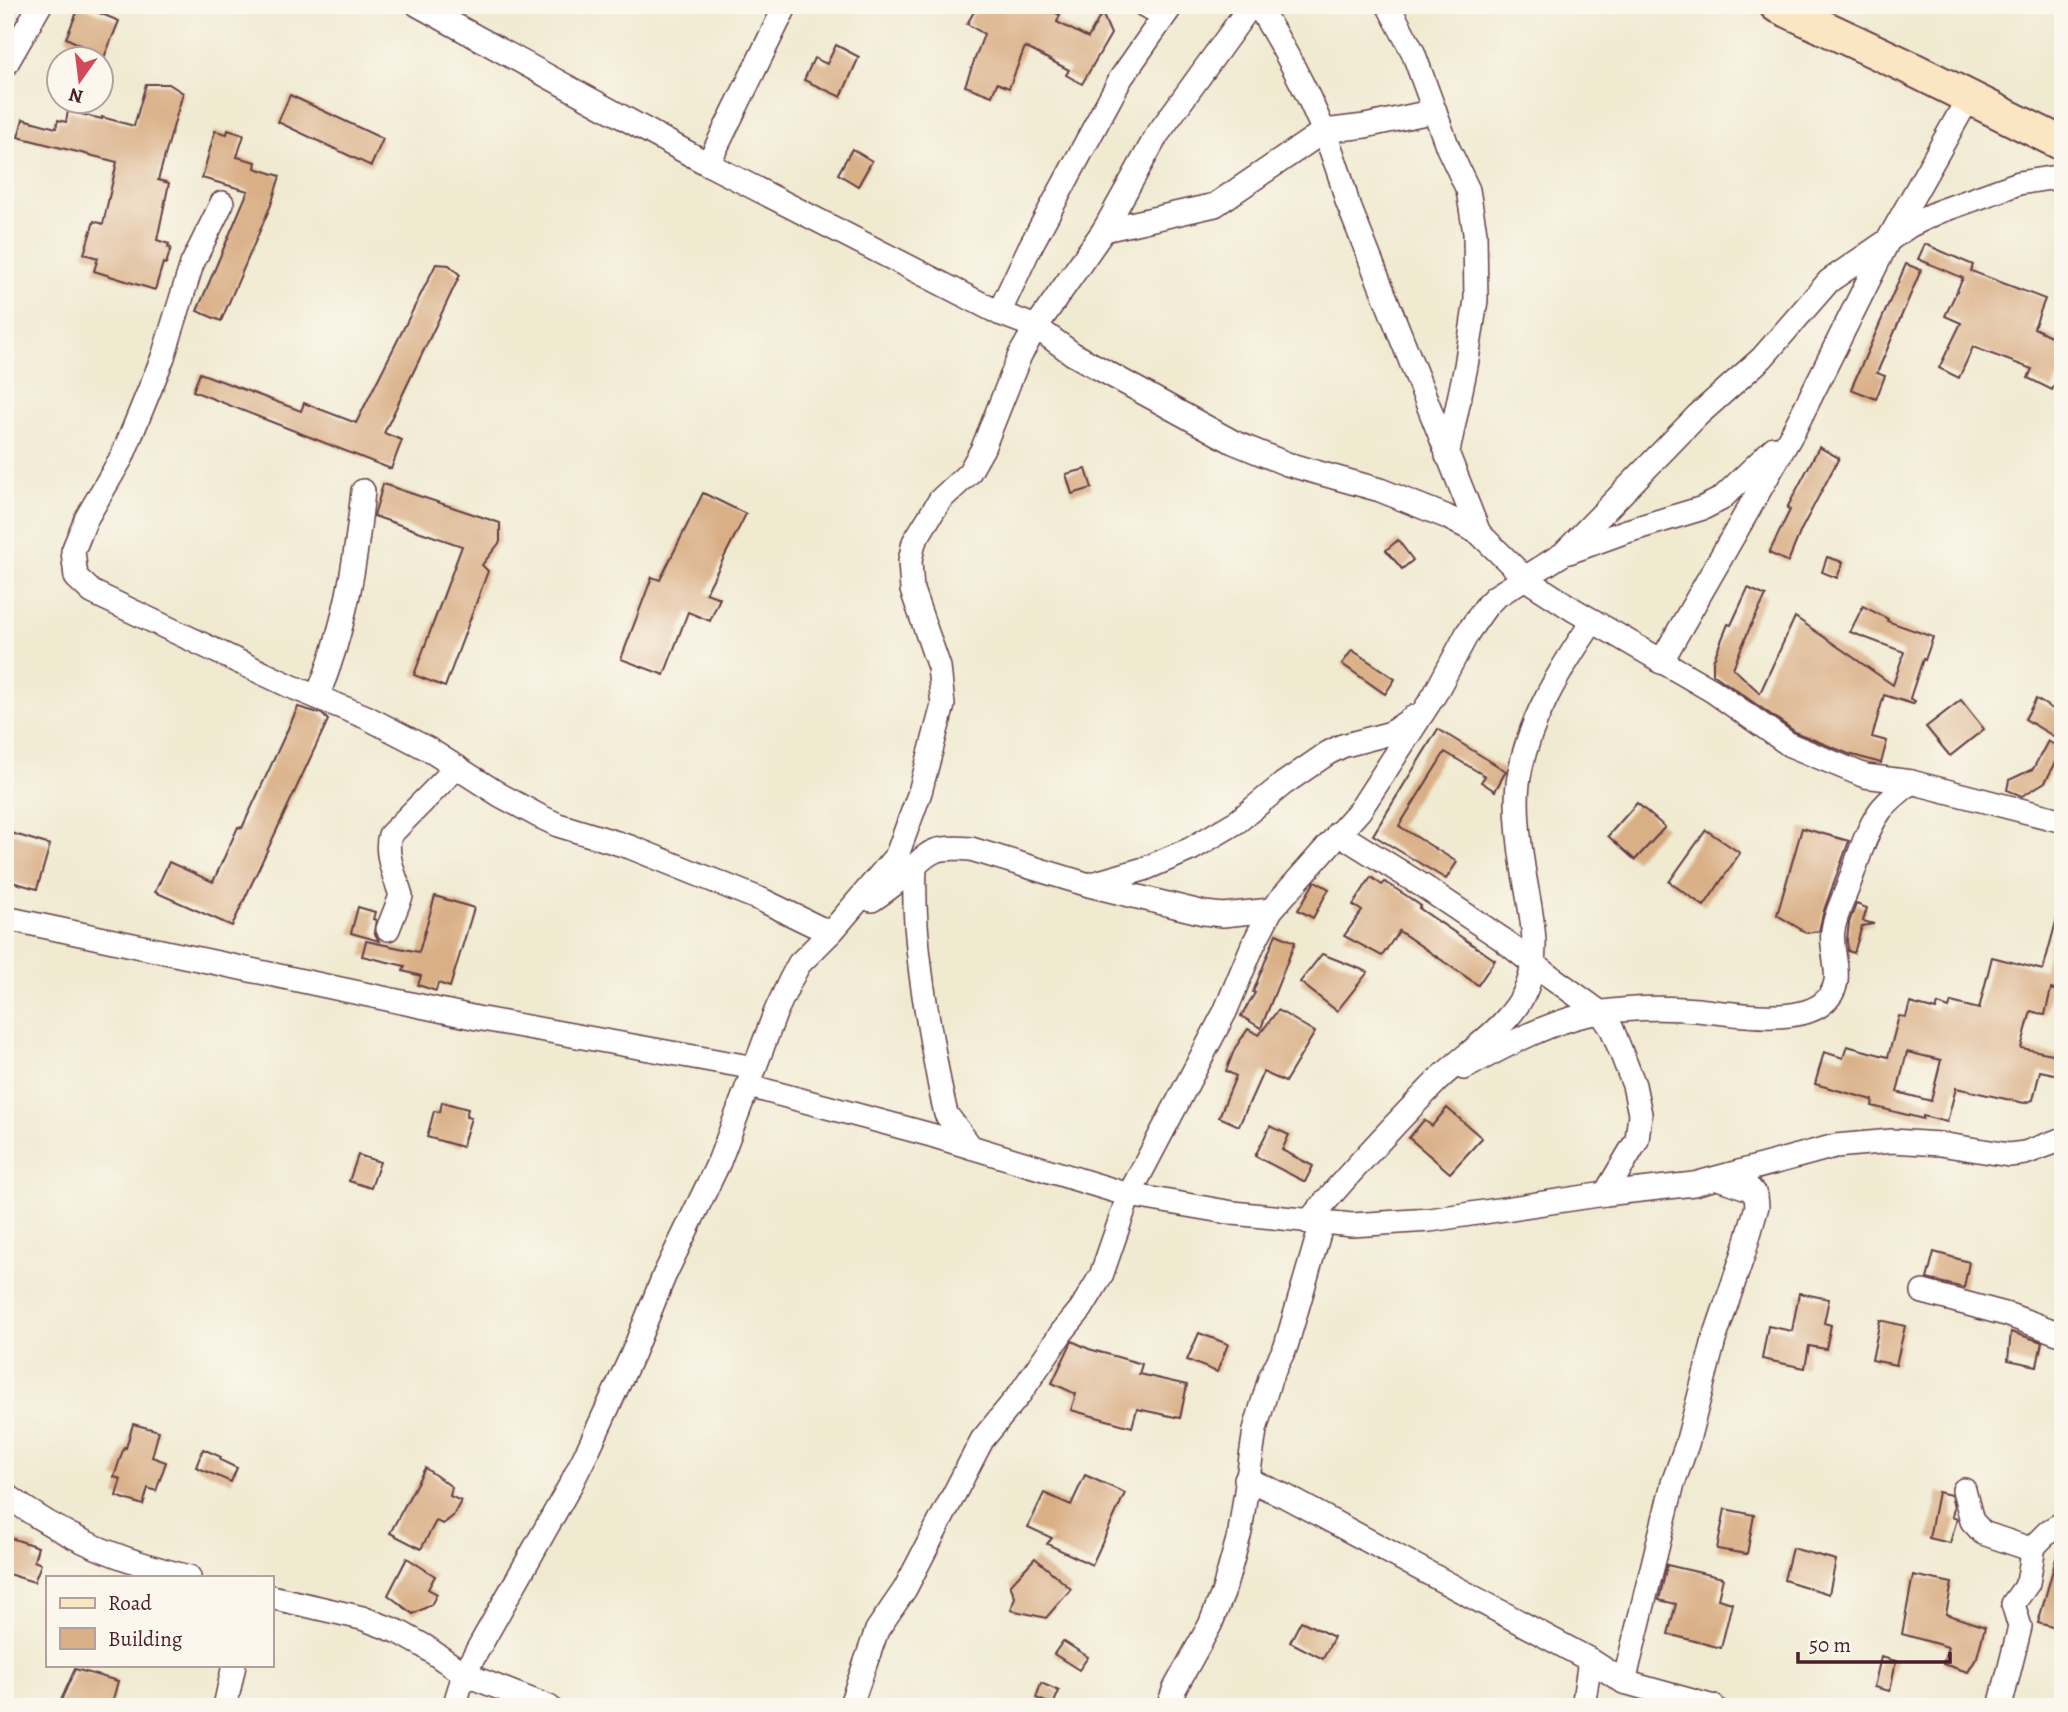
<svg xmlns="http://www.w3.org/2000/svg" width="2068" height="1712" viewBox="0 0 2068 1712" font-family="Alegreya,serif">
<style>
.building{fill:#d9af86;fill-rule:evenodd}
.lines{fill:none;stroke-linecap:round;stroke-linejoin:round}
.street-casing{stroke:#633d44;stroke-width:26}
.secondary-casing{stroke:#633d44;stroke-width:37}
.street{stroke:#fff;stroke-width:23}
.secondary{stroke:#fbe6c4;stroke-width:33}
</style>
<rect width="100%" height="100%" fill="#fbf7ec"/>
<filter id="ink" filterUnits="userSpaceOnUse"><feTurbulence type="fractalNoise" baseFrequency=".0143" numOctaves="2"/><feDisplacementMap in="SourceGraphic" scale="14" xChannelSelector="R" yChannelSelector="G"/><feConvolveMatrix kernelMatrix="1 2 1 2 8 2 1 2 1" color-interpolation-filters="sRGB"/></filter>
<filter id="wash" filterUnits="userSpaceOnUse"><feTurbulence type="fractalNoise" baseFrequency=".00686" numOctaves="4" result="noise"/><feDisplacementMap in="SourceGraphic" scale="28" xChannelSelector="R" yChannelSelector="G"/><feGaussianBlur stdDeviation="1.57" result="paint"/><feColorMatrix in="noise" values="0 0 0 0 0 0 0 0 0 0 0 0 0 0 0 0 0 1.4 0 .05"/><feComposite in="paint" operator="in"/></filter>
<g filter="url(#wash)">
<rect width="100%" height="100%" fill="#f0ead1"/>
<g id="blocks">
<g class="building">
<path d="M80,5L119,21L103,60H82L85,47L66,38Z"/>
<path d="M978,5H1041L1060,15L1057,22L1088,38L1102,13L1111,34L1082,84L1066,75L1069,70L1025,47L1009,88L997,83L992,96L965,86L984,34L967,24Z"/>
<path d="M836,45L859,57L841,97L804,80L814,58L827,64Z"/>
<path d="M146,84H169L183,93L158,180L169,183L157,240L169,244L168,247L171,248L166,264L163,263L155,290L94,271L98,258L84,254L94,221L103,224L117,162L18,137L23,119L56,128L58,120L66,122L68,111L102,119V117L134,126Z"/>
<path d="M290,95L383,139L371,166L278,122Z"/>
<path d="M228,130L244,135L237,157L256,162L255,168L280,176L271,205L221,321L197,311L248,191L202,178L215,131L227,134Z"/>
<path d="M852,149L872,161L858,186L838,174Z"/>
<path d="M1925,244L1973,265L1971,271L2045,299L2034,328L2063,342V368L2052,390L2028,378L2032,369L1973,347L1959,378L1939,368L1961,323L1945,316L1963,278L1918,259Z"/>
<path d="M436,264L449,265L460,275L384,433L402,440L391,469L193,391L200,373L301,411L304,403L356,423Z"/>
<path d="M1906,264L1921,270L1877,373L1885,376L1876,399L1851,389Z"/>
<path d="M1819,447L1839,458L1801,530L1788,562L1769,553L1790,510L1787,508Z"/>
<path d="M1086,469L1092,488L1072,494L1066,474Z"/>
<path d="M383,484L500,523V542L482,565L488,571L445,687L414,675L462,546L374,516Z"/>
<path d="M703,493L746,514L706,593L720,598L710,621L688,612L664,675L621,659L652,577L660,580Z"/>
<path d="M1398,540L1413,560L1402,569L1386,550Z"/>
<path d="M1827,557L1843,562L1837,578L1822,572Z"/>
<path d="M1748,588L1766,596L1750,627L1733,668L1760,693L1795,617L1893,685L1904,652L1850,632L1863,606L1888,619L1887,621L1933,637L1925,660L1923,659L1910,698L1915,701L1913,704L1884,695L1872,737L1887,741L1881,763L1849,754L1797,733L1713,674V661L1728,624L1731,625Z"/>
<path d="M1352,650L1395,679L1385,694L1342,664Z"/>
<path d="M2036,699L2063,715V742L2025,719Z"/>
<path d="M1961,700L1984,729L1950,756L1926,727Z"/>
<path d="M298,707L322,714L328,720L232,926L155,892L169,862L213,882L238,827L242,828Z"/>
<path d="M1438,729L1506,771L1495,791L1481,782L1485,776L1445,752L1399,826L1457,862L1446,879L1373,835Z"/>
<path d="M2048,741L2063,750L2045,782L2022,796L2007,790L2009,780L2033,769Z"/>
<path d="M1637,803L1665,827L1635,860L1608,836Z"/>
<path d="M1802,828L1849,841L1824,910L1819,931L1807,933L1777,915Z"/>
<path d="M1706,830L1740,853L1704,906L1669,882Z"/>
<path d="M5,831L50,845L37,889L5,880Z"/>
<path d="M1371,877L1382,885L1385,882L1407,896L1421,906L1419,908L1495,960L1478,985L1399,931L1382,956L1344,936L1362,911L1353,905Z"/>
<path d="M1315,881L1329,889L1313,918L1298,910Z"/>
<path d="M435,896L474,908L450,987L438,983L436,991L418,985L421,976L403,971L405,966L362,956L366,941L419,952Z"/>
<path d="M1856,904L1867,908L1863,921L1874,924L1862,926L1854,953L1848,951L1847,940L1849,923Z"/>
<path d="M358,907L375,912L373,919L376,920L374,932L379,941L351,933Z"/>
<path d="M2057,918H2063V992L2051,989L2045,1015L2031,1011L2021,1048L2063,1056V1076L2040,1071L2033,1100L2024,1103L1956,1088L1947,1122L1923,1116V1119L1872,1106L1873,1100L1815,1084L1824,1052L1843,1058L1847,1046L1888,1057L1899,1016L1906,1017L1910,1003L1936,1010L1938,1004L1949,1008L1951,1002L1979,1009L1992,957L2043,970ZM1907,1052L1941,1060L1931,1101L1897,1092Z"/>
<path d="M1276,934L1295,942L1261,1028L1241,1016L1255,993L1253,992Z"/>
<path d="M1322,954L1368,972L1337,1011L1300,982Z"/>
<path d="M1278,1010L1315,1032L1285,1082L1263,1072L1239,1126L1219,1117L1236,1076L1226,1071L1235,1048L1248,1029L1259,1035Z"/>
<path d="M442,1102L468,1109L466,1117L471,1118L462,1147L427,1137L434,1111L440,1112Z"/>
<path d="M1447,1108L1482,1138L1450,1173L1409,1138L1424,1120L1432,1126Z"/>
<path d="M1270,1126L1289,1135L1282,1150L1313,1166L1305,1182L1255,1156Z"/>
<path d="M358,1155L380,1162L371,1188L349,1181Z"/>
<path d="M1934,1252L1969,1262L1964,1288L1927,1279Z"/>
<path d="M1799,1293L1829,1299L1824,1323L1831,1325L1826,1349L1809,1346L1805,1368L1762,1359L1768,1326L1792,1331Z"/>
<path d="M1880,1320L1905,1326L1896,1365L1872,1360Z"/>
<path d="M2011,1332L2042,1342L2037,1366L2008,1360Z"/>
<path d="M1199,1333L1228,1344L1217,1372L1187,1360Z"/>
<path d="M1072,1341L1089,1349L1142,1364L1139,1374L1187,1385L1180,1418L1137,1409L1132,1427L1071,1410L1076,1394L1052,1383Z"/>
<path d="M133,1424L159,1431L152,1457L166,1462L156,1491L148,1488L143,1505L116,1496L121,1479L114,1477L124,1447L126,1448Z"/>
<path d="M203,1449L221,1457L220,1460L237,1468L231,1482L196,1467Z"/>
<path d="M425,1468L452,1487L450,1496L461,1501L453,1516L443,1524L436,1521L421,1549L390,1533Z"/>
<path d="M1085,1475L1125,1493L1092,1565L1047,1544L1052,1538L1028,1527L1044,1493L1071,1505Z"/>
<path d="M1938,1492L1951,1495L1954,1508L1952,1517L1957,1519L1950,1543L1929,1538Z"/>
<path d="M1725,1509L1754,1515L1747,1554L1717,1549Z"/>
<path d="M5,1536L38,1547L34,1561L41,1564L34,1582L5,1573Z"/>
<path d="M1792,1548L1836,1560L1829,1594L1784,1580Z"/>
<path d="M2058,1552L2063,1553V1630L2038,1623Z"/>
<path d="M407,1558L435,1576L428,1589L437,1594L431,1605L413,1614L388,1595Z"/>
<path d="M1035,1558L1071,1589L1046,1618L1011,1610L1015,1597L1010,1585Z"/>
<path d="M1667,1565L1723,1578L1718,1599L1732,1603L1721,1648L1668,1634L1676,1604L1659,1600Z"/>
<path d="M1913,1575L1952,1583L1946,1614L1985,1627L1977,1657L1968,1672L1943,1664L1948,1647L1902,1634Z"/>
<path d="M1301,1621L1334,1637L1323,1659L1290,1642Z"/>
<path d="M1063,1641L1088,1657L1079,1670L1054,1654Z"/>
<path d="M1881,1657L1896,1661L1890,1691L1874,1687Z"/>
<path d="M75,1669L118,1681L111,1707H58Z"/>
<path d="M1041,1683L1059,1691L1053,1705L1036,1698Z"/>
</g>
</g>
</g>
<g filter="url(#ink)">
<use href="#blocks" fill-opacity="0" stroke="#633d44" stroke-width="2"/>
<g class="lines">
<g class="street-casing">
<g id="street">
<path d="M418,5L708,164L999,313L1036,327L1073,354L1233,442L1287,464L1380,490L1445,516L1479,533L1526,579L1574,610L1713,691L1790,745L1865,776L1911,782L2063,821"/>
<path d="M1144,5L1164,15"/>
<path d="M1258,5C1295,67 1329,130 1347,201L1479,533"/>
<path d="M1388,5L1413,52L1448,148L1468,190L1475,233L1476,300L1466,366L1447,456"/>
<path d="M5,66L40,5"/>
<path d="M708,164L786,5"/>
<path d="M222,203L192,264L163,357L122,457L86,519L73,551L76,577L92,592L176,632L290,686L366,717L428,749L500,795L539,816L558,825L630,847L762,900L830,933"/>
<path d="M1104,230L1215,205L1324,131L1365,126L1435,111"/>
<path d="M999,313L1029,249L1121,78L1172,5"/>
<path d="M1569,552L1624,532L1703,508L1721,499L1774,448"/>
<path d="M1661,662L1794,430L1889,239L1969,97"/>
<path d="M317,697C345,631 356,561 363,491"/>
<path d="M1338,833L1423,886L1502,939L1532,963L1601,1013L1612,1029L1634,1085L1640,1114L1637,1140L1605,1194"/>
<path d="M915,865C912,941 927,1017 941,1092L946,1114L971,1147"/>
<path d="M1092,884L1144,869L1191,849L1238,821L1283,784L1328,753L1342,746L1391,733L1414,717"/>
<path d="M872,900C881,894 890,888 899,880C929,855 926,845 971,849L1089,885L1204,913L1223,915L1271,910"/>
<path d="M5,918L477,1018L755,1068"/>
<path d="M388,929L401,896C396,878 384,854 390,835L457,767"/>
<path d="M1464,1068C1503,1047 1552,1020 1596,1013C1629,1008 1663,1007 1697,1010C1729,1013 1795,1025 1822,1004C1849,983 1829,956 1833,930C1835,916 1842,902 1847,889C1857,864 1864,834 1880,811C1888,800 1901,791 1911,782"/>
<path d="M749,1086L931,1135L1129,1195L1233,1213L1352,1225L1430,1220L1605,1194L1694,1184L1835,1146L1892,1141L1940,1144L2009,1155L2025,1153L2063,1139"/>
<path d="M1308,1222C1349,1173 1392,1127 1436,1082C1464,1054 1513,1025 1527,987C1542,948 1529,907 1523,867C1519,841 1515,810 1518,783C1526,724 1560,669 1593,621"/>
<path d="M1923,1292L2009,1315L2063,1335"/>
<path d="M1246,1479L1285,1496L1590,1660L1624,1682L1714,1707"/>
<path d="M1964,1490L1972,1521L1983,1533L2033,1550"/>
<path d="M5,1494C63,1538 119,1560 189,1577"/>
<path d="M271,1597L362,1618L399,1632L424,1646L464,1674L549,1707"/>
<path d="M1624,1682L1673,1483L1687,1444L1714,1340L1744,1252L1757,1206L1756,1196L1750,1189L1718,1178"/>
<path d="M225,1707L234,1665"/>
<path d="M454,1707L464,1674L571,1484L587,1452L632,1355L664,1276L719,1162L776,1011L791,979L799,964L833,930L897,855L920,792L943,705L939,667L912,590L910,561L914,542L940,500L969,473L983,448L1020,355L1036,327L1104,230L1157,135L1251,5"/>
<path d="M850,1707L877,1630L905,1589L982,1440L1019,1395L1062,1332L1081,1309L1101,1276L1129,1195L1225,1012L1253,945L1271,910L1360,810L1435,694L1468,632L1487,605L1495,597L1563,554L1698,415L1762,358L1829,281L1909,226L1938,212L2019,183L2063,176"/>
<path d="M1168,1707L1175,1688L1210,1625L1223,1593L1240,1532L1255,1430L1270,1378L1286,1346L1322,1223"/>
<path d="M1583,1707L1590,1660"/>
<path d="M2000,1707L2020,1627L2013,1604L2028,1583L2034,1546L2049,1531L2063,1523"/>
</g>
</g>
<g class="secondary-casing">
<path id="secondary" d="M1776,5L1904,65L2063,144"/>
</g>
<use href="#street" class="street"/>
<use href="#secondary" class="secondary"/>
</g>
</g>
<rect width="2068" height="1712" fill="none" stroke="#fbf7ec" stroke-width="28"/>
<rect x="46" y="1576" width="228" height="91" fill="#fbf7ec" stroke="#b4a19f" stroke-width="2"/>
<rect x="60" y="1598" width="35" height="10" fill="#fbe6c4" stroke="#b4a19f" stroke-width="2"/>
<text x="108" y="1610" font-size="21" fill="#4a1f2b">Road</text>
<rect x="60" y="1628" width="35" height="21" fill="#d9af86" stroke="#b4a19f" stroke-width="2"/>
<text x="108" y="1646" font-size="21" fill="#4a1f2b">Building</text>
<g transform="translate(80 80) rotate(194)"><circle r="33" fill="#fbf7ec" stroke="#b4a19f" stroke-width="2"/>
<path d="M0-5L12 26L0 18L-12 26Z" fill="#d1495b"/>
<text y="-10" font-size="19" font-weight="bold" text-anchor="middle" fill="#4a1f2b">N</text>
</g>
<path d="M1798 1652v10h152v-10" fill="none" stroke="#4a1f2b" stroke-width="3.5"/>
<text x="1809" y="1652" font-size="21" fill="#4a1f2b" stroke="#fbf7ec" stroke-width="5" paint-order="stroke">50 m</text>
</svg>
